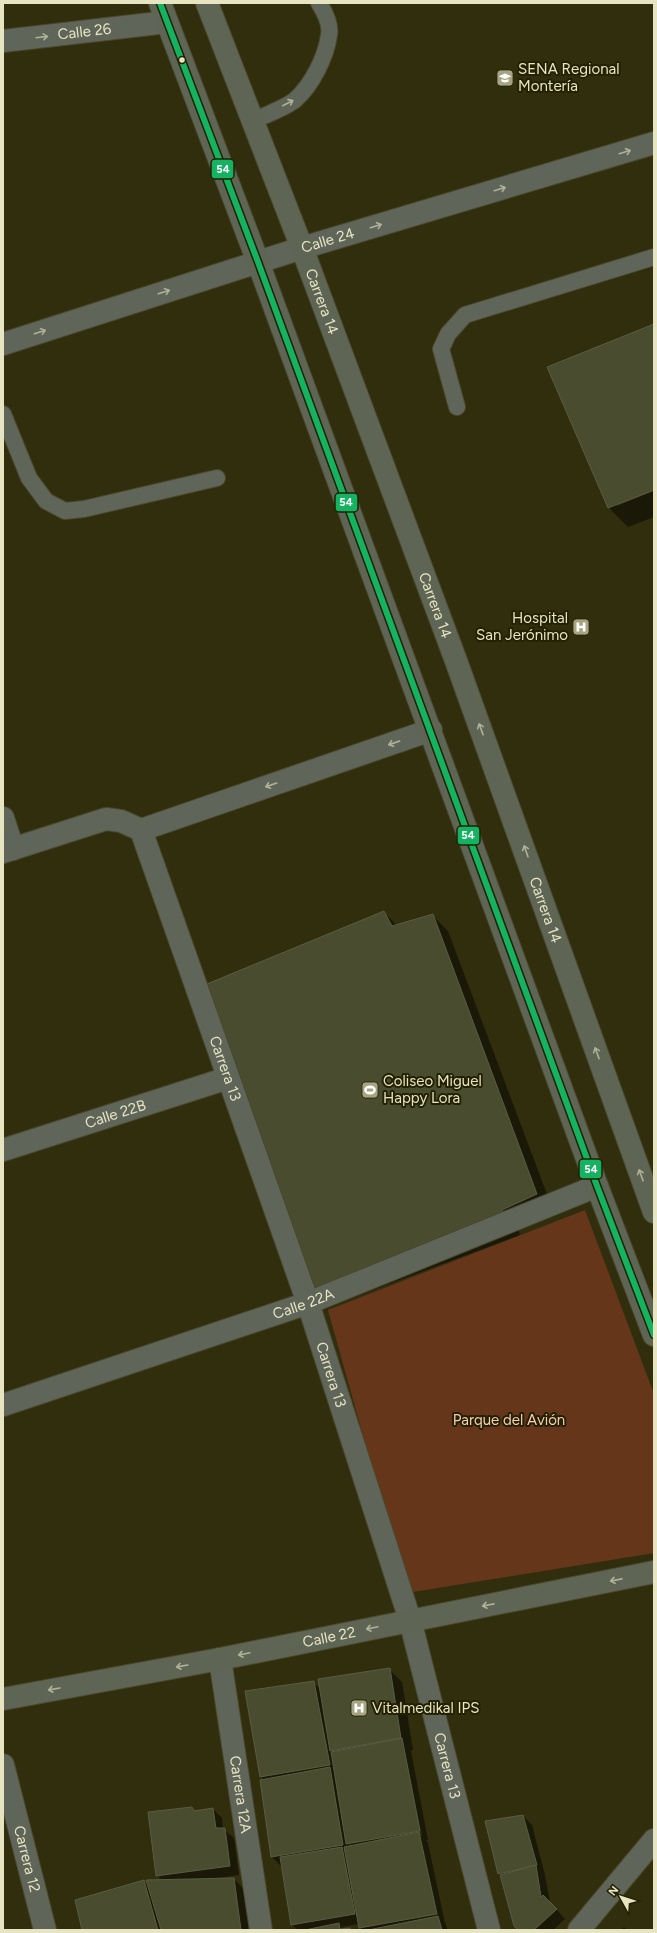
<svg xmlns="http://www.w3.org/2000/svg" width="657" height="1933" viewBox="0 0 657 1933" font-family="Figtree,sans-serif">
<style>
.green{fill:#66361b}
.shadow{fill:#0007;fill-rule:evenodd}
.building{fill:#494c2f;stroke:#595d42}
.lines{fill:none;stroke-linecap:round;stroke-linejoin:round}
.lane-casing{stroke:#4b492d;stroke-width:18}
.street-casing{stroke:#4b492d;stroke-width:24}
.secondary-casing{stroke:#4b492d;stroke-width:24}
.lane{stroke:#5f6559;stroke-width:16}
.street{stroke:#5f6559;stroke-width:22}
.secondary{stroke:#5f6555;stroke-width:22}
.bus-1-casing{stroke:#232103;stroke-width:9}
.bus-1{stroke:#13b361;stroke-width:6}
.oneway{stroke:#b0b197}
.oneway2{stroke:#b0b196}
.bus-dot{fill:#e6e4c1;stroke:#232103;stroke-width:1.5}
.labels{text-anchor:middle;stroke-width:4;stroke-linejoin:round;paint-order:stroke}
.street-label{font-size:15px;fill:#e6e4c1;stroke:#232103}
.poi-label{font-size:15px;fill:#e6e4c1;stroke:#232103;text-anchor:start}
.park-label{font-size:15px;fill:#fbcbb6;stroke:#232103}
.line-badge{stroke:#232103;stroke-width:1.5}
.badge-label{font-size:11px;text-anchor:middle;font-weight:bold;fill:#fff}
</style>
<rect width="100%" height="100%" fill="#312e0e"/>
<path class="green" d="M585,1210L654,1394V1553L407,1593L328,1310Z"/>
<g class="shadow">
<path d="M654,325V489L617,504V506L654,491V517L628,527L609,508L549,367Z"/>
<path d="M384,912L397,926L432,915L448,931L553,1210L517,1226L520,1235L330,1306L315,1291Z"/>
<path d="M389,1669L402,1682L413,1750L411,1751L428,1840H426L428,1843L445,1923L448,1930H362L359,1924L341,1927L351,1930H298L292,1925L283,1865L281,1866L272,1857L264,1780L261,1777L313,1682L320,1689ZM403,1752H405L422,1836H420Z"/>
<path d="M192,1808L195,1812L213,1809L222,1818L223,1829L234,1838L239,1875L217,1878V1879H234L243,1888L249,1930H83L144,1881L149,1886L163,1881L157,1875Z"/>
<path d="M523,1816L532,1825L545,1875L550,1902L565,1919L553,1930H520L499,1874Z"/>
<path d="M624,1927L627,1930H621Z"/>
</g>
<g class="building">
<path d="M654,324V490L608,508L547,367Z"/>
<path d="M384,911L392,926L433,914L537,1194L502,1210L505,1220L314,1291L202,986Z"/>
<path d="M390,1668L401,1738L330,1751L318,1679Z"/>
<path d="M314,1681L330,1765L260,1777L245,1691Z"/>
<path d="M402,1738L420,1831L346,1844L331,1752Z"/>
<path d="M330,1767L343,1845L271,1857L260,1780Z"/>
<path d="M192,1807L194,1811L213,1808L216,1828H225L230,1866L156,1876L148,1812Z"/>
<path d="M523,1815L537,1865L498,1874L485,1821Z"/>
<path d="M419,1832L437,1914L359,1928L344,1847Z"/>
<path d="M342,1847L355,1914L291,1925L280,1857Z"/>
<path d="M536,1865L541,1897L543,1895L557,1909L534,1930H518L514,1926L500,1875Z"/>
<path d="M234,1878L241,1930H161L146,1880Z"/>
<path d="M144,1880L158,1930H82L75,1900Z"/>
<path d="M438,1916L442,1930H368Z"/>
<path d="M339,1923L340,1929L350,1928L351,1930H305Z"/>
</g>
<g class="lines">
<g class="lane-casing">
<g id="lane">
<path d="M253,121C265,115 285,108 295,100C312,85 326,57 329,35C331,25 324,11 319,3"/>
<path d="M457,407L441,349L448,334L465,315L654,257"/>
<path d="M3,414L29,478L46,501L65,511L84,509L217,478"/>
</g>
</g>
<g class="street-casing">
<g id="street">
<path id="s1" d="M3,41L167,22"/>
<path id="s2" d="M3,344L302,248L654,143"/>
<path d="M3,818L13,849"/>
<path id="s3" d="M141,830L308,1303L410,1620L489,1930"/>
<path d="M3,852L106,819L121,821L141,830L431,730"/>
<path id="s4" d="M3,1150L228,1078"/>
<path id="s5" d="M3,1405L308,1303L597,1186"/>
<path id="s6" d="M220,1659L261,1930"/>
<path id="s7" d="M3,1765L45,1930"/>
<path d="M579,1930L654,1840"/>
</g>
</g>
<g class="secondary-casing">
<g id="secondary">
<path d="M160,3L258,262L597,1186L654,1335"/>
<path id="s8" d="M207,3L302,248L455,658L654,1212"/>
<path id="s9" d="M3,1699L220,1659L654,1572"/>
</g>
</g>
<use href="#lane" class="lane"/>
<use href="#street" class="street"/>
<use href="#secondary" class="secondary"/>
<g class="bus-1-casing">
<path id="bus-1" d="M160,3L258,262L597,1186L654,1335"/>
</g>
<use href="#bus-1" class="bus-1"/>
</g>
<defs><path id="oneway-shaft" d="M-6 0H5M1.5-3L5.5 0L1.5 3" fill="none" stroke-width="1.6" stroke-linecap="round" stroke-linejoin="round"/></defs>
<g class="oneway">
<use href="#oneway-shaft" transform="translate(42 37) rotate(-7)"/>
<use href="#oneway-shaft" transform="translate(288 103) rotate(-27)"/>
<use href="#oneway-shaft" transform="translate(625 152) rotate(-17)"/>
<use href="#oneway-shaft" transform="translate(500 189) rotate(-17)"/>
<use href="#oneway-shaft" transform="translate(376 226) rotate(-17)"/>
<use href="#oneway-shaft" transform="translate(164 292) rotate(-18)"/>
<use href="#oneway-shaft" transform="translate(40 332) rotate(-18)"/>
<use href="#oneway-shaft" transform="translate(394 743) rotate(161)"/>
<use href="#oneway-shaft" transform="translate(271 785) rotate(161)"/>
</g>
<g class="oneway2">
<use href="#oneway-shaft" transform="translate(481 729) rotate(-110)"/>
<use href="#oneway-shaft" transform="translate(526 851) rotate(-109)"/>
<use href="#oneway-shaft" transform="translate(597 1053) rotate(-110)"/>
<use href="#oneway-shaft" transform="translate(641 1175) rotate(-110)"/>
<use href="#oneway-shaft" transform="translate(616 1580) rotate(169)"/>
<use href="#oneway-shaft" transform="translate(488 1605) rotate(169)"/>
<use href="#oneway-shaft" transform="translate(372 1628) rotate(168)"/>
<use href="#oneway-shaft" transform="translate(244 1654) rotate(168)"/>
<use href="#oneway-shaft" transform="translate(182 1666) rotate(170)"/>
<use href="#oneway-shaft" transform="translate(54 1689) rotate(170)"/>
</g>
<defs>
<g id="university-square" transform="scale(0.9)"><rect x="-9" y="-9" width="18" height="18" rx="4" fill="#a7a482" stroke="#232103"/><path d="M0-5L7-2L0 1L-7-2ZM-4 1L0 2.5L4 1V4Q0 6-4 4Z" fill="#fff"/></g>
<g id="hospital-square" transform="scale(0.9)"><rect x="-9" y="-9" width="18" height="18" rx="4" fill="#a7a482" stroke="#232103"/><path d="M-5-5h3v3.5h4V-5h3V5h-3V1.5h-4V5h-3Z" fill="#fff"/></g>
<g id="stadium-square" transform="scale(0.9)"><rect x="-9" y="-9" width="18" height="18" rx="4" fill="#a7a482" stroke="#232103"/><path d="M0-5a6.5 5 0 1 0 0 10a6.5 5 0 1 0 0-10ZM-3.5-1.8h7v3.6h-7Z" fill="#fff"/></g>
</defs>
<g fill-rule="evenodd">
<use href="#university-square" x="505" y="78"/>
<use href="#hospital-square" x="581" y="627"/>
<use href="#stadium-square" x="370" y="1090"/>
<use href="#hospital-square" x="359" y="1708"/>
</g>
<circle class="bus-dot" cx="182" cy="60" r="3.5"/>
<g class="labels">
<g class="street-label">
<text dy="5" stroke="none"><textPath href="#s1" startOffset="82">Calle 26</textPath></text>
<text dy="5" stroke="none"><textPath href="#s2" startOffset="341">Calle 24</textPath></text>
<text dy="5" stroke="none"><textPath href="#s8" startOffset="320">Carrera 14</textPath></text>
<text dy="5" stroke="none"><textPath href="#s8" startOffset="644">Carrera 14</textPath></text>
<text dy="5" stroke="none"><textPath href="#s8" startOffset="968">Carrera 14</textPath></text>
<text dy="5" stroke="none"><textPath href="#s3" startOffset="253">Carrera 13</textPath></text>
<text dy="5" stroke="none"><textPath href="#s4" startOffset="118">Calle 22B</textPath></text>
<text dy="5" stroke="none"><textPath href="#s5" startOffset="317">Calle 22A</textPath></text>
<text dy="5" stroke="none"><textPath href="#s3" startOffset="577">Carrera 13</textPath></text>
<text dy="5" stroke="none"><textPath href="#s9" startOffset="332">Calle 22</textPath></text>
<text dy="5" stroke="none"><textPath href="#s3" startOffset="985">Carrera 13</textPath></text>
<text dy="5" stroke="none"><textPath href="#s6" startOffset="137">Carrera 12A</textPath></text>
<text dy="5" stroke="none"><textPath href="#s7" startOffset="97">Carrera 12</textPath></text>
</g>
<g class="poi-label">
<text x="518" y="74">SENA Regional<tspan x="518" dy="17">Montería</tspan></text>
<text x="568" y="623" text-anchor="end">Hospital<tspan x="568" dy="17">San Jerónimo</tspan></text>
<text x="383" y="1086">Coliseo Miguel<tspan x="383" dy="17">Happy Lora</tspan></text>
<text x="372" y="1713">Vitalmedikal IPS</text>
</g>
<g class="park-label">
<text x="509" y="1425">Parque del Avión</text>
</g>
</g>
<g class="line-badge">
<rect x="211" y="159" width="23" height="20" rx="4" fill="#13b361"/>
<rect x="335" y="493" width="23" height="19" rx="4" fill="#13b361"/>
<rect x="457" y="826" width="23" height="19" rx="4" fill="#13b361"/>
<rect x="579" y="1159" width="23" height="20" rx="4" fill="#13b361"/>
</g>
<g class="badge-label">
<text x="223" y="173">54</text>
<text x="346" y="506">54</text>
<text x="468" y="839">54</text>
<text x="591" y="1173">54</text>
</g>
<rect width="657" height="1933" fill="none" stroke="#e6e4c1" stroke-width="8"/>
<g transform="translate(621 1897) rotate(309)" stroke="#232103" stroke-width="3" paint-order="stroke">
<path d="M0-3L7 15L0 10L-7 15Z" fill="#e6e4c1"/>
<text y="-6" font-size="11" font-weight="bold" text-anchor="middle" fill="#e6e4c1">N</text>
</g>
</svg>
